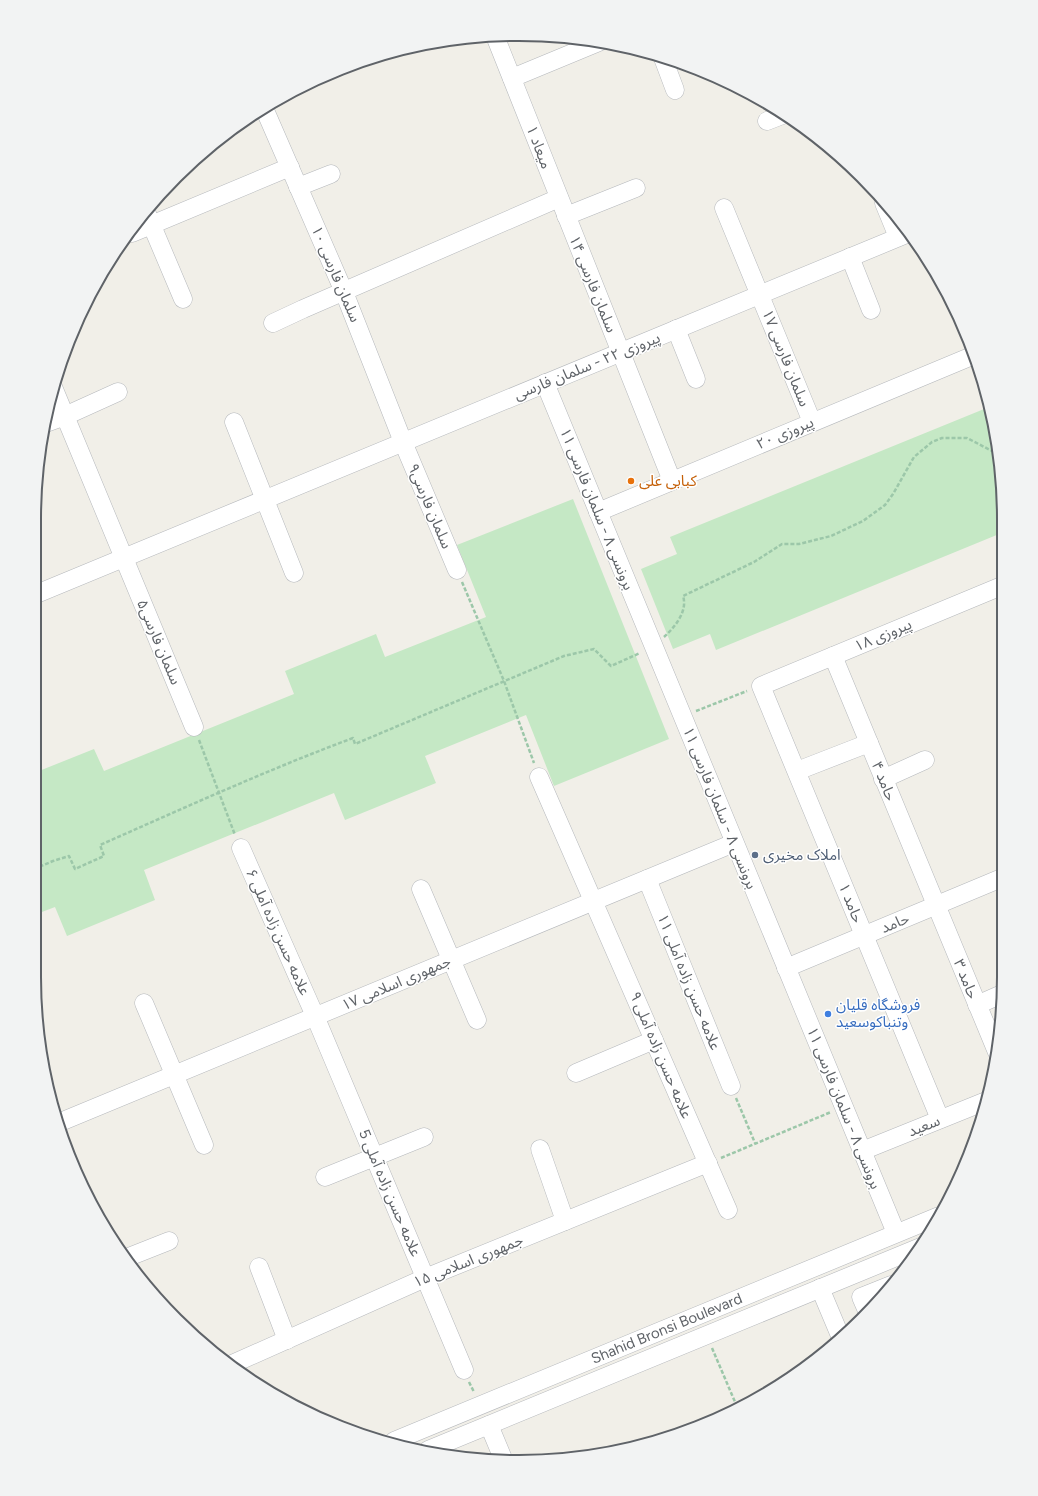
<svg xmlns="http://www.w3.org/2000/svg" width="1038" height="1496" viewBox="0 0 1038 1496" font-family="Figtree,'Noto Sans Arabic',sans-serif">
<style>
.green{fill:#c5e8c5}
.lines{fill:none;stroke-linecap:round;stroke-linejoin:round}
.minor-casing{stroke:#b5b8bc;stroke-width:19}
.path{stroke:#9cc7a9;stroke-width:2.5;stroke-dasharray:4 2;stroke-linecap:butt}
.minor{stroke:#fff;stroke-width:18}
.food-dot{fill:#e8710a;stroke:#fff;stroke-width:1.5}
.service-dot{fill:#5c6f8a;stroke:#fff;stroke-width:1.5}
.shop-dot{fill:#3f7fe0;stroke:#fff;stroke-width:1.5}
.labels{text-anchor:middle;stroke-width:3;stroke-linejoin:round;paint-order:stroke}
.street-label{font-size:15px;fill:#5f6368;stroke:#fff}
.food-label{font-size:15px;fill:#c56008;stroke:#fff;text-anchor:start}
.service-label{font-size:15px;fill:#4e5e75;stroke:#fff;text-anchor:start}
.shop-label{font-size:15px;fill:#366cbe;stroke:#fff;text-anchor:start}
.rim{fill:none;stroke:#5f6368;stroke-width:2}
</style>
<rect width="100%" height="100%" fill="#f1efe8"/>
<g class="green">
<path d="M989,407L995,425L1004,519V532L716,650L710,634L673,649L641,569L677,554L670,537Z"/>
<path d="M573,499L669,739L554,786L526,715L425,756L436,783L345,820L334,793L144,870L155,900L67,936L55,907L34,915V773L94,749L104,771L294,694L285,671L376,634L385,657L486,617L457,545Z"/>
</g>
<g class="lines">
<g class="minor-casing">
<g id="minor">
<path d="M495,36L672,481"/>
<path d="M663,58L675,90"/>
<path d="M512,78L599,42"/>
<path d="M264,108L344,292L403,442L457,570"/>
<path d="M767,121L785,114"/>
<path d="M298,187L331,174"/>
<path d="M884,203L898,237"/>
<path d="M724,208L812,422"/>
<path d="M147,214L183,299"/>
<path d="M566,216L636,188"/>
<path d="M132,233L290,167"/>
<path d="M850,257L871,310"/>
<path d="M273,323L303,309L559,198"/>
<path d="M676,329L696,379"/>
<path d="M545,383L896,1233"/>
<path d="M53,387L194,727"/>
<path d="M234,422L294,573"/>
<path d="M43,424L65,416L118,392"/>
<path d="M598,512L972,356"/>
<path d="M34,595L909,233"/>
<path d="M833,656L997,1052"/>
<path d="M797,771L869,743"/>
<path d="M539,777L728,1210"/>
<path d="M883,779L925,760"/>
<path d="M241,848L315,1016L464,1370"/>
<path d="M647,879L731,1086"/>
<path d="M421,889L477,1020"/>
<path d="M786,968L1004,877"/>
<path d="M144,1003L204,1145"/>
<path d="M977,1005L1002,994"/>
<path d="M576,1073L654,1040"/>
<path d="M940,1119L761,686L1004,585"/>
<path d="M58,1123L734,843"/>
<path d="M540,1149L565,1221"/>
<path d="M862,1151L986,1101"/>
<path d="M325,1177L424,1137"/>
<path d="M126,1258L169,1241"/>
<path d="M259,1267L287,1340"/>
<path d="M820,1288L841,1338"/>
<path d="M868,1313L861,1297L891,1285"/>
<path d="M230,1365L425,1278L708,1163"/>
<path d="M489,1425L504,1461"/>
<path id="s1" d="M394,1441L939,1216"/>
<path d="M428,1450L923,1246"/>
</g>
</g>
<g class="path">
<path d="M462,582L504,681L534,763"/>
<path d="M664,637C675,627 688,611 683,596L754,562L782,544H799L831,536L863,521L885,505L893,494L914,457L932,442L942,438H967L994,452L998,455"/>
<path d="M696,711L747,691"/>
<path d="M199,740L235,835"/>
<path d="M34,869L53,861L69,856L75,869L104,856L100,845C184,808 267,770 353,738L355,744L564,656L594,649L611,666L640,653"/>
<path d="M736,1098L755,1143"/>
<path d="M721,1158L831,1112"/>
<path d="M712,1348L738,1409"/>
<path d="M469,1382L474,1392"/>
</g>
<use href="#minor" class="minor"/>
</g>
<circle class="food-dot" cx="631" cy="481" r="4"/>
<circle class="service-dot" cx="755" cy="855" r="4"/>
<circle class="shop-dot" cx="828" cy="1014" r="4"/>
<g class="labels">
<g class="street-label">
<text transform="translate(539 147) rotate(69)" y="5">میعاد ۱</text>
<text transform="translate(336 274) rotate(67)" y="5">سلمان فارسی ۱۰</text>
<text transform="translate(593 284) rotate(68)" y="5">سلمان فارسی ۱۴</text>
<text transform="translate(786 358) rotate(68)" y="5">سلمان فارسی ۱۷</text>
<text transform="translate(587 366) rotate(-22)" y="5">پیروزی ۲۲ - سلمان فارسی</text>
<text transform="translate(785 433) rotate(-23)" y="5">پیروزی ۲۰</text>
<text transform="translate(430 506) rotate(67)" y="5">سلمان فارسی۹</text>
<text transform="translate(597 509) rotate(68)" y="5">برونسی ۸ - سلمان فارسی ۱۱</text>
<text transform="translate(883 635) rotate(-23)" y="5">پیروزی ۱۸</text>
<text transform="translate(159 642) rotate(67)" y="5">سلمان فارسی۵</text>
<text transform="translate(884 781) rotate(68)" y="5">حامد ۴</text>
<text transform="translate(720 808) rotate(68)" y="5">برونسی ۸ - سلمان فارسی ۱۱</text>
<text transform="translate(851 903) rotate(68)" y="5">حامد ۱</text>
<text transform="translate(895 923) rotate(-23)" y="5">حامد</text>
<text transform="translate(278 932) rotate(66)" y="5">علامه حسن زاده آملی ۶</text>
<text transform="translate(966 979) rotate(68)" y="5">حامد ۳</text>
<text transform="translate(689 982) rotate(68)" y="5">علامه حسن زاده آملی ۱۱</text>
<text transform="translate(396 983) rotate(-23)" y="5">جمهوری اسلامی ۱۷</text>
<text transform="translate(661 1055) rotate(67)" y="5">علامه حسن زاده آملی ۹</text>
<text transform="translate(844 1108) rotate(68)" y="5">برونسی ۸ - سلمان فارسی ۱۱</text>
<text transform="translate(924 1126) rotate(-22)" y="5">سعید</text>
<text transform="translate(390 1193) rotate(67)" y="5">علامه حسن زاده آملی 5</text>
<text transform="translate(468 1261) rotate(-22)" y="5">جمهوری اسلامی ۱۵</text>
<text dy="5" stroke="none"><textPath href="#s1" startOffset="295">Shahid Bronsi Boulevard</textPath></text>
</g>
<g class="food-label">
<text x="639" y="486">کبابی علی</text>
</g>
<g class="service-label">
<text x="763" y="860">املاک مخیری</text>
</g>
<g class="shop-label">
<text x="836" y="1010">فروشگاه قلیان<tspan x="836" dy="17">وتنباکوسعید</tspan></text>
</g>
</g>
<path d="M0 0H1038V1496H0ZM519 41H519A478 478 0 0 1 997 519V977A478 478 0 0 1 519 1455H519A478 478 0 0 1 41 977V519A478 478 0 0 1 519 41Z" fill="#f2f3f3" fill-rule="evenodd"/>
<path class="rim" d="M519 41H519A478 478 0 0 1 997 519V977A478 478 0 0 1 519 1455H519A478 478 0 0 1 41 977V519A478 478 0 0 1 519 41Z"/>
</svg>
